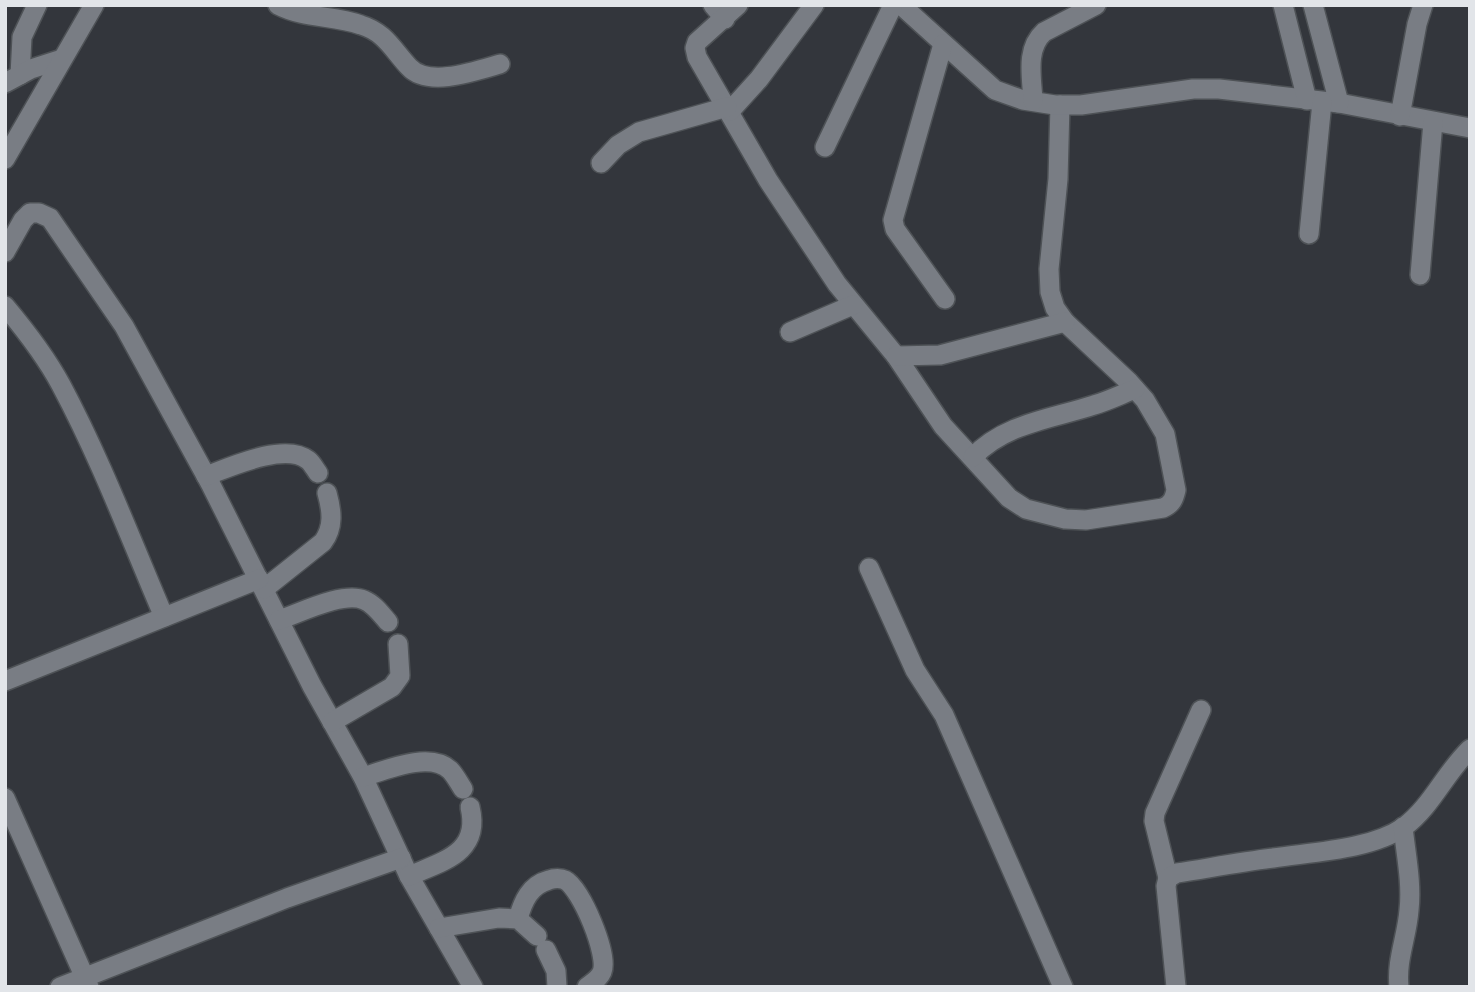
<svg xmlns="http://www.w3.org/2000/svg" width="1475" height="992" viewBox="0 0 1475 992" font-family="Inter,sans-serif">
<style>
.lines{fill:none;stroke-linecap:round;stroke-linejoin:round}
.minor-casing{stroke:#4e5256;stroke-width:22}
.minor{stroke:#797d84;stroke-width:19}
</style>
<rect width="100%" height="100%" fill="#33363c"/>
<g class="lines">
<g class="minor-casing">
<g id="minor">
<path d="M278,5C305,19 334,15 361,25C385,32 393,50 409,67C428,88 476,71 500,64"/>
<path d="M713,5L725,19"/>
<path d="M738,5L697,42L695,48L697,57L768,180L837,284L896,356L943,426L1009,498L1026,509L1065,519L1086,520L1163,508C1172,504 1174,499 1176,490L1165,434L1145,400L1129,382L1065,322L1055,308L1050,292L1049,269L1058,179L1060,105"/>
<path d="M901,5L995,90L1023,100L1055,105H1081L1193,89H1219L1339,103L1470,128"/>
<path d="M1283,5L1307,100"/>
<path d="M1313,5L1339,103"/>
<path d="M943,44L893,220L895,229L945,299"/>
<path d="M20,75L22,37L37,5"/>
<path d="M5,83L31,69L62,59"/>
<path d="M1033,101C1032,78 1025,49 1044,32L1096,5"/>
<path d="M730,111L759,79L814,5"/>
<path d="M1400,116L1417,24L1423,5"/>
<path d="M825,147L893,5"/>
<path d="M5,159L94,5"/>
<path d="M601,163L618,145L639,132L727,107"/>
<path d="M1309,234L1322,102"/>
<path d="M5,252L23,220L30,213H39L50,218L124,326L211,485L312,686L363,777L409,876L473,987"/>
<path d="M1420,275L1433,122"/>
<path d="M5,306C26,331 46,357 61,385C101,460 131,540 164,617"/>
<path d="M790,332L853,305"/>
<path d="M896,356L940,355L1065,322"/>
<path d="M973,457C1005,423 1052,419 1094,405C1108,401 1122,394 1135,389"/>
<path d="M206,476C230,467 285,442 308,460C312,463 315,469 318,473"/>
<path d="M869,568L915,670L944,715L1063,987"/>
<path d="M264,589L323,542C334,527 332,511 327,493"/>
<path d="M279,620C300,613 343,591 364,600C374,604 381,614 388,622"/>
<path d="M5,681L259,579"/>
<path d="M332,722L392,687L400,676L398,644"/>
<path d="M363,777C386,770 430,751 450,770C455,775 459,783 463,789"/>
<path d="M5,798L89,987"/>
<path d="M409,876C443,861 481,853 470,807"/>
<path d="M1168,878L1154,821L1155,813L1201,710"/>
<path d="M518,919C523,901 530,885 549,880C554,878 561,878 565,880C581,888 609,955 602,972C599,979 592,983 587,987"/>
<path d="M439,928L499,918L518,919L537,936"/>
<path d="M546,950L556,971L557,987"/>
<path d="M60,987L287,898L401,858"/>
<path d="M1176,987L1166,886L1168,878L1177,873C1209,868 1241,862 1273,858C1313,852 1370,850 1404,827C1432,806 1445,773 1470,749"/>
<path d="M1399,987C1396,960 1407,937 1409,910C1412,883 1406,855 1403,827"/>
</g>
</g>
<use href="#minor" class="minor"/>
</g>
<rect width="1475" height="992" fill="none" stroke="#e2e5e9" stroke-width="14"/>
</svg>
